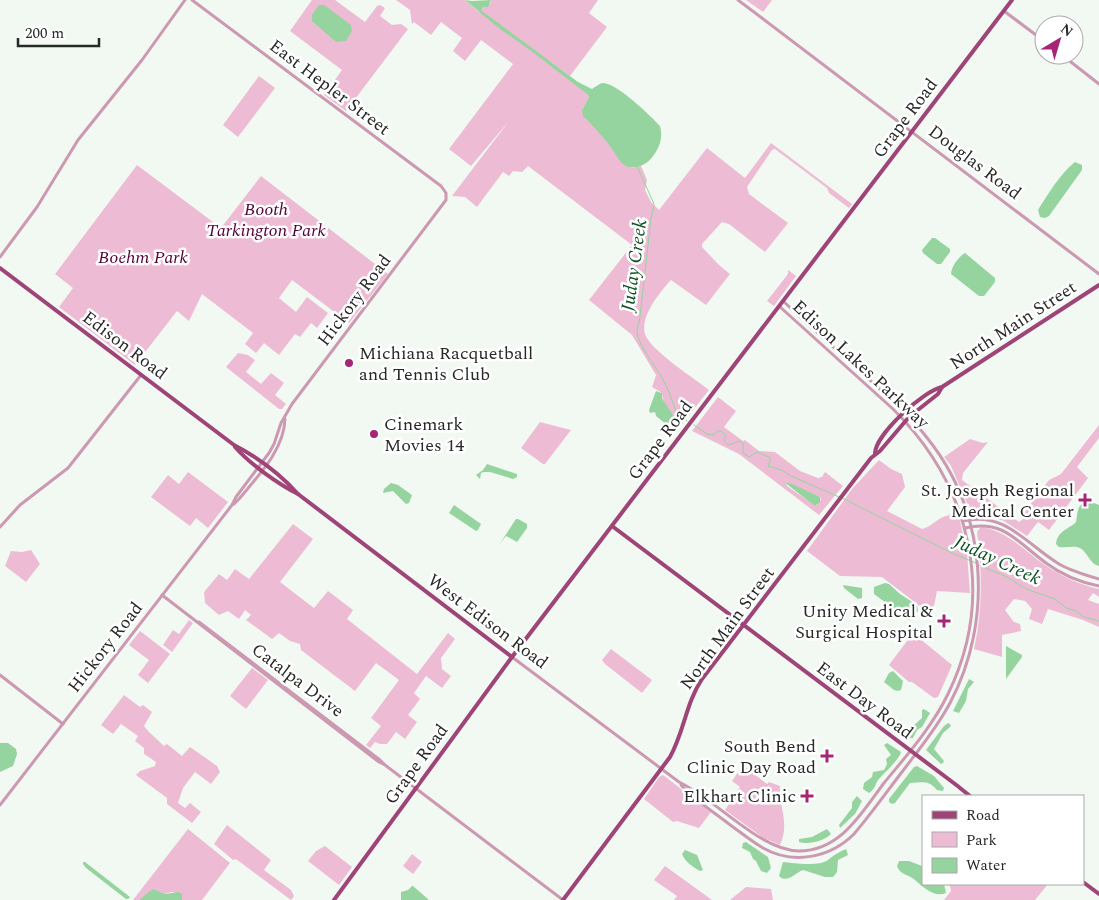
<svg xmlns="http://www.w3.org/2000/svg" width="1099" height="900" viewBox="0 0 1099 900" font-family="Spectral,serif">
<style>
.green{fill:#edbcd4;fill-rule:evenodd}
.water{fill:#95d49e}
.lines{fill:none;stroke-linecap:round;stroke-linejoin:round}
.stream{stroke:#95d49e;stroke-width:1}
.minor{stroke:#cc98b2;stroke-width:3}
.major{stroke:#9f4478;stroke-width:4}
.poi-dot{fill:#a62676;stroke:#fff;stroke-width:2}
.labels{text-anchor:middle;stroke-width:5;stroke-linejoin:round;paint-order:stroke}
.street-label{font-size:18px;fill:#272927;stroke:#fff}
.park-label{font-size:18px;font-style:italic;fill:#560039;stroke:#fff}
.poi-label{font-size:18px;fill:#272927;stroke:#fff;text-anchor:end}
.water-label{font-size:19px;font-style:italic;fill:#0c5222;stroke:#fff}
</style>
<rect width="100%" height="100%" fill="#f2f9f2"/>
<g class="green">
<path d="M312,0H335L365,22L377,6L380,5L385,8L380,16L392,25L401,24L408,29L346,111L324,95L342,70L290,31Z"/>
<path d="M396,0H465L479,12L483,7L490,4L491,0H598L589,13L607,27L570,76L551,62L587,94L589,97L582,110C587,120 594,124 600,133C609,146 620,157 632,168L641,166L647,180L645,190L651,202L659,210L707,148L745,178L771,143L852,204L849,208L829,193L827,188L775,149L772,150L747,187L749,194L788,223L765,252L729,224L722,222L702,244V247L719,265L730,274L706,305L671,280C660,292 640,316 645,334C650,350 695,379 709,390L682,424C674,418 662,403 662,393L652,387L656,375L632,335L589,300L632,245L528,166L522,172L513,171L509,176L503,172L477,207L465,197L452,196L509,121L471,166L449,149L513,64L481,40L465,61L453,51L462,38L441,22L431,35L414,22L412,24L410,10Z"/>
<path d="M746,0H772L763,12Z"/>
<path d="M259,76L275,88L238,137L223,125Z"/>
<path d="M137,165L221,228L261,176L388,274L349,323L292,280L279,298L296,312L307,297L328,313L317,328L311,323L300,337L295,334L279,355L264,343L256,353L245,344L253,333L202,294L189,321L177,311L135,365L59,307L73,288L55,274Z"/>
<path d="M788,270L796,276L774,306L767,301L788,274Z"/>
<path d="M238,353L248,355L255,360L246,372L261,384L271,373L284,383L275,395L286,404L282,409H279L226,367Z"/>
<path d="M718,397L736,411L724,427L743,441L745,440L759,451L775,452L800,471L818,478L822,477L825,472L843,486L819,515L739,454L692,431ZM785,482L820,497L821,499L816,506L787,486Z"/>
<path d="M540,422L571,430L545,464H543L521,448Z"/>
<path d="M1099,425V438L1077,467L1088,478L1049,530L1038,522L1027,536L1004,521L995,518L972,515L951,466L944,457L970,439L983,443L988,442L963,473L962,480L1019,522L1023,519L1026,510L1049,480L1061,474Z"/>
<path d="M879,460L891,469L902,474L905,487L887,511L922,529C930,527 934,522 941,518C946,515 952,515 958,512L967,553L970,593L937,591L934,606L929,613L882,577L840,576L807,551L852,489Z"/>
<path d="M188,472L228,502L208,528L196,518L190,526L151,497L168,475L179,484Z"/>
<path d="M293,524L313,539L280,582L314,608L328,591L353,610L347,619L417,674L448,633L455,639L441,658L442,669L451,676L442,688L426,676L414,693L420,699L408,715L417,722L405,739L396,732L387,744H380L375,742L370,748L366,745L381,726L371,718L399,680L376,663L355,691L301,650L300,644L290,641L279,633L272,639L246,620L251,615L245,610L239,619L228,611L219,615L205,603L204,592L219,574L227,580L235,569L249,579Z"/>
<path d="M981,527C1006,530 1025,551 1045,565C1061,576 1080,585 1099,589V597L1093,593L1088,600L1099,604V627L1083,620L1048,609L1042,624L1029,619L1032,609L1025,601L1014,599L1005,610L1014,622L1020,624L1021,631L1002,635V657L974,649C983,608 982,573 977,532Z"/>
<path d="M31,550L40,564L26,582L5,566L11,551L22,552Z"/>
<path d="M189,620L193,623L172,652L163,645L173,630L179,634Z"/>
<path d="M140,631L170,654L148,683L138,675L149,660L129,645Z"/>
<path d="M913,633L952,665L938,697L934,698L912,682H909L889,665Z"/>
<path d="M611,649L652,680L642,693L605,664L602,660Z"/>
<path d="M252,668L268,680L246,709L230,696Z"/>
<path d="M124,695L140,707L143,705L152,712L144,726L149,732L164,746L167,744L182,756L190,747L217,766L220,772L211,784L195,772L183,788L178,803L185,808L190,803L201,812L192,823L167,804V798L136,775L140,771L155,766L156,762L144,754V748L135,741L138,736L121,724L113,734L101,725Z"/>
<path d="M743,765L767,784L769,782L780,786C779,809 790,822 780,845L762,837L725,810L740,787L732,781Z"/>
<path d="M663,775L711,812L699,828L677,821L673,822L644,799L659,777Z"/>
<path d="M227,825L271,860L264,870L291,890L294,896L291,900L236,859L233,860L214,844Z"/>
<path d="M188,829L230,863L202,900H182V894L171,892L165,894L154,889L139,900H133Z"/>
<path d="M325,846L352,867L339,885L308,861L316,851Z"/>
<path d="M412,854L422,862L413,874L403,866Z"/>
<path d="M665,866L712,900H674L677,896L654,880Z"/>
<path d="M947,884H1048L1035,900H944L951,891L950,886Z"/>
<path d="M746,887L771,889L773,900H730Z"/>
</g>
<g class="water">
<path d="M465,0L472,1L491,0L488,7H483L481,10L482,11L578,82L592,89C595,87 599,84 602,83C615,81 652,117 660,126C663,137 660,147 653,156C647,165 633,172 623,164C617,159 614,150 609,145C601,135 593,125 583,116L582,110L589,97L587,94L530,50L500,29Z"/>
<path d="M319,5H324L351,25L352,31L346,41L336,42L312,21V15Z"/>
<path d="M1075,162L1082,165V170L1049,216L1045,218L1040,217L1038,210C1048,194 1060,174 1075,162Z"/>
<path d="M932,238H935L950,249V252L941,264H937L923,253L922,250Z"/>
<path d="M965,253L995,278V282L984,296H979L951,274C951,267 959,256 965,253Z"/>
<path d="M656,391L662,393V398L678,423L667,425L656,416L655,412L650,413L649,410Z"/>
<path d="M487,464L517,474V477L513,479L490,472H484L481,473L480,479L476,475L483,470Z"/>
<path d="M784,482L792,484L820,497V502L815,506Z"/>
<path d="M391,483L398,485L412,495L409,503L406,504L393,491L383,493L384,489Z"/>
<path d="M1089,501L1099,505V566C1088,563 1088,550 1077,547C1071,546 1065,548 1059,547L1056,544C1058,530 1068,530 1076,522C1078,511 1077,503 1089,501Z"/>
<path d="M454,505L481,524L478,530L476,531L449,513Z"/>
<path d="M516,519H518L527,524V528L517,542L506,536L499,545Z"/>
<path d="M885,583L889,584L900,594L917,605L918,611L909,620L874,594V587Z"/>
<path d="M843,585L862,588V598L858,599L844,588Z"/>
<path d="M1006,646L1022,655V657L1006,679Z"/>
<path d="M822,664L835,673L836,676L828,680L819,673L818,669Z"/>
<path d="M893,671L903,681L901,690L898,691L894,690L884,682L889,673Z"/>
<path d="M969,679L974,682L968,689L966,701L959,713L953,711Z"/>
<path d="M924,709L930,713L922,727L917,730L913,738H909L904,733L897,731L889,723V721L893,719L903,727L911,728L922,718V710Z"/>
<path d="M948,723L951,725L950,727L943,733L934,749L944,761L943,763L941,764L926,750L944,726Z"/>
<path d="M8,743L16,749L17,754L13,766L0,772V743Z"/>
<path d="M887,743L901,752C899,760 884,773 878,780C875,785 875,789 869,793L863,789L864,783L872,777L873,772L884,770L887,764L886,759L891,755L884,745Z"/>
<path d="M917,766L934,776L944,788L943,791L937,790C929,780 923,782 910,783L895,803L892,804L889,802V799L914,767Z"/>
<path d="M857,796L862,801L855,814L840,828L839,825L852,808V802Z"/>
<path d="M827,829L831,834C824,841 809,845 799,842V839L812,837Z"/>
<path d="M746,842L768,857L771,868L767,873L761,871L756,861L753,859L750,852L742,848L743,843Z"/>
<path d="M846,849L848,855L838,860L837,872L833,877H825L803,870C795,873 787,884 779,876L783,862C794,863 818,867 828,860C834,855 839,852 846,849Z"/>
<path d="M685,850L697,855L703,870L700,871C693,867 685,862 682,854Z"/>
<path d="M899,861H909L922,866L923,884H944L946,893C934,898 923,887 915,880C908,874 900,875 897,866Z"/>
<path d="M83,862H85L130,897L128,899H126L86,868L83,864Z"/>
<path d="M412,886H413L429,900H401V892L408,890Z"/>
<path d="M154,889L165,894L179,892L182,894V900H139L150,891Z"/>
</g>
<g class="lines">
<g class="stream">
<path d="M637,166L654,204L651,219L640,316C640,321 637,327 637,331C637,343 655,366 661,376C668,387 672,401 677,414L687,421"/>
<path d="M694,425L707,434L713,435L718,431H721L726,436L724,441L728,445L740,441L743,443V453L749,457L757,452L771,458L768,466L782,470L791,476L839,497"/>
<path d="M842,498L954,554L976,563"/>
<path d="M979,565L1007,577L1026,589L1055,599L1066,608L1076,611L1084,617L1099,621"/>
</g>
<g class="minor">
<path d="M738,0L1099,274"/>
<path d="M1004,11L1044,41"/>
<path d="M1062,55L1099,84"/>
<path d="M0,257L37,207L78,140L142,60L185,0"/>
<path d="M234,504L239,499C258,476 284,450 285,419"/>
<path d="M963,521C1005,511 1026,544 1059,564C1071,571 1085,575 1099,579"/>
<path d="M0,527L20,505L68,468L141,375"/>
<path d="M965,528C1004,519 1017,542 1046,563C1062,575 1079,582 1099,586"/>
<path d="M162,595L379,762L385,765L563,900"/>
<path d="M199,622L380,760L384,764"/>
<path d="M512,657L679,782C717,800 759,850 799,851C841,851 862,812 884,783C907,755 932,727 948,694C997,594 970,485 893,409L779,306"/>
<path d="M0,675L63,724"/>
<path d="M681,785C695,800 712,811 729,824C740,832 751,841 763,848C793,865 830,858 854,834C872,813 888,790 905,768C921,747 938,726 950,703C994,620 987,513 928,439C909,414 885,394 861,372C835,349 809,325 783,301"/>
<path d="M0,805L232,505L236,497L269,453L274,444L281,423L292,404L446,200V193L441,186L192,0"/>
</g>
<g class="major">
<path d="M0,268L234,445C257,457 281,475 298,494"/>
<path d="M235,447C250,464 278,484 298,494L512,657"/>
<path d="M875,453C876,434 923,391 942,387L1099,285"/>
<path d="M612,526L959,787"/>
<path d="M960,788L970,796"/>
<path d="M1083,882L1099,894"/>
<path d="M334,900L512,657L1012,0"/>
<path d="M563,900L670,757C684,732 686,703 702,679L871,458L880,451L909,417L938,394L942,387"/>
</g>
</g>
<g class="poi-dot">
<circle cx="349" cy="363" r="5"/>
<circle cx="374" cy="434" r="5"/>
<path d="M1082.5 492.5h5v5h5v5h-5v5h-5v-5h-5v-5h5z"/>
<path d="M941.5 613.5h5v5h5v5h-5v5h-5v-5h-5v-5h5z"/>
<path d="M824.5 748.5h5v5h5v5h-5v5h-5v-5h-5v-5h5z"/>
<path d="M804.5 788.5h5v5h5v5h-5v5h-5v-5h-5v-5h5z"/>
</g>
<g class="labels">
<g class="street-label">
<text transform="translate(330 87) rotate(37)" y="6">East Hepler Street</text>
<text transform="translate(905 118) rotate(-53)" y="6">Grape Road</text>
<text transform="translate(975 162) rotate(37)" y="6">Douglas Road</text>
<text transform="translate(354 300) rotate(-53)" y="6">Hickory Road</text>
<text transform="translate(1013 325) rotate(-33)" y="6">North Main Street</text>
<text transform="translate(125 345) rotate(37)" y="6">Edison Road</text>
<text transform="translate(861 364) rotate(43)" y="6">Edison Lakes Parkway</text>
<text transform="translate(660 440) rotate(-53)" y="6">Grape Road</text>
<text transform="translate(488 621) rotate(37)" y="6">West Edison Road</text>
<text transform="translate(727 628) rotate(-54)" y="6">North Main Street</text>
<text transform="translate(105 647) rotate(-52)" y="6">Hickory Road</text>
<text transform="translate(298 680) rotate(37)" y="6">Catalpa Drive</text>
<text transform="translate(865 700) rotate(37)" y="6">East Day Road</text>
<text transform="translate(416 764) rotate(-54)" y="6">Grape Road</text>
</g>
<g class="park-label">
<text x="266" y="215">Booth<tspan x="266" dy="21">Tarkington Park</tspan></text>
<text x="143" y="263">Boehm Park</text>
</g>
<g class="poi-label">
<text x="359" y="359" text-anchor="start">Michiana Racquetball<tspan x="359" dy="21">and Tennis Club</tspan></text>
<text x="384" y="430" text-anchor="start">Cinemark<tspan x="384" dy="21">Movies 14</tspan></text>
<text x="1074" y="496">St. Joseph Regional<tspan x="1074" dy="21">Medical Center</tspan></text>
<text x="933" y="617">Unity Medical &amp;<tspan x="933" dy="21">Surgical Hospital</tspan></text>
<text x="816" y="752">South Bend<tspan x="816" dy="21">Clinic Day Road</tspan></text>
<text x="796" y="802">Elkhart Clinic</text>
</g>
<g class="water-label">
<text transform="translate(633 265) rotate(-82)" y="7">Juday Creek</text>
<text transform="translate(998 559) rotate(25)" y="7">Juday Creek</text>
</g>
</g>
<rect x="922" y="795" width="162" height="90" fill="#ffffff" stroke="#a9a9a9"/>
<rect x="932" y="811" width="25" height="8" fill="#9f4478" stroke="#a9a9a9"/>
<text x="966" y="820" font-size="15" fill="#272927">Road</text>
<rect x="932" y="832" width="25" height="15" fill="#edbcd4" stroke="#a9a9a9"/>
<text x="966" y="845" font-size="15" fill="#272927">Park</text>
<rect x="932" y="858" width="25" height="15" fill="#95d49e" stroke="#a9a9a9"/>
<text x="966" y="870" font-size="15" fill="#272927">Water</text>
<g transform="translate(1059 40) rotate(38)"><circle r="24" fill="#ffffff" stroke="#a9a9a9"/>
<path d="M0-4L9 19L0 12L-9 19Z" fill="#a62676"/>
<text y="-8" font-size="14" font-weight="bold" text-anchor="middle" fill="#272927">N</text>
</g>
<path d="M18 38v8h81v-8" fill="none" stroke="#272927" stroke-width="2.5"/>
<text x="25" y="38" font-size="15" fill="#272927" stroke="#ffffff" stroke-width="4" paint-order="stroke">200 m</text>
</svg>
